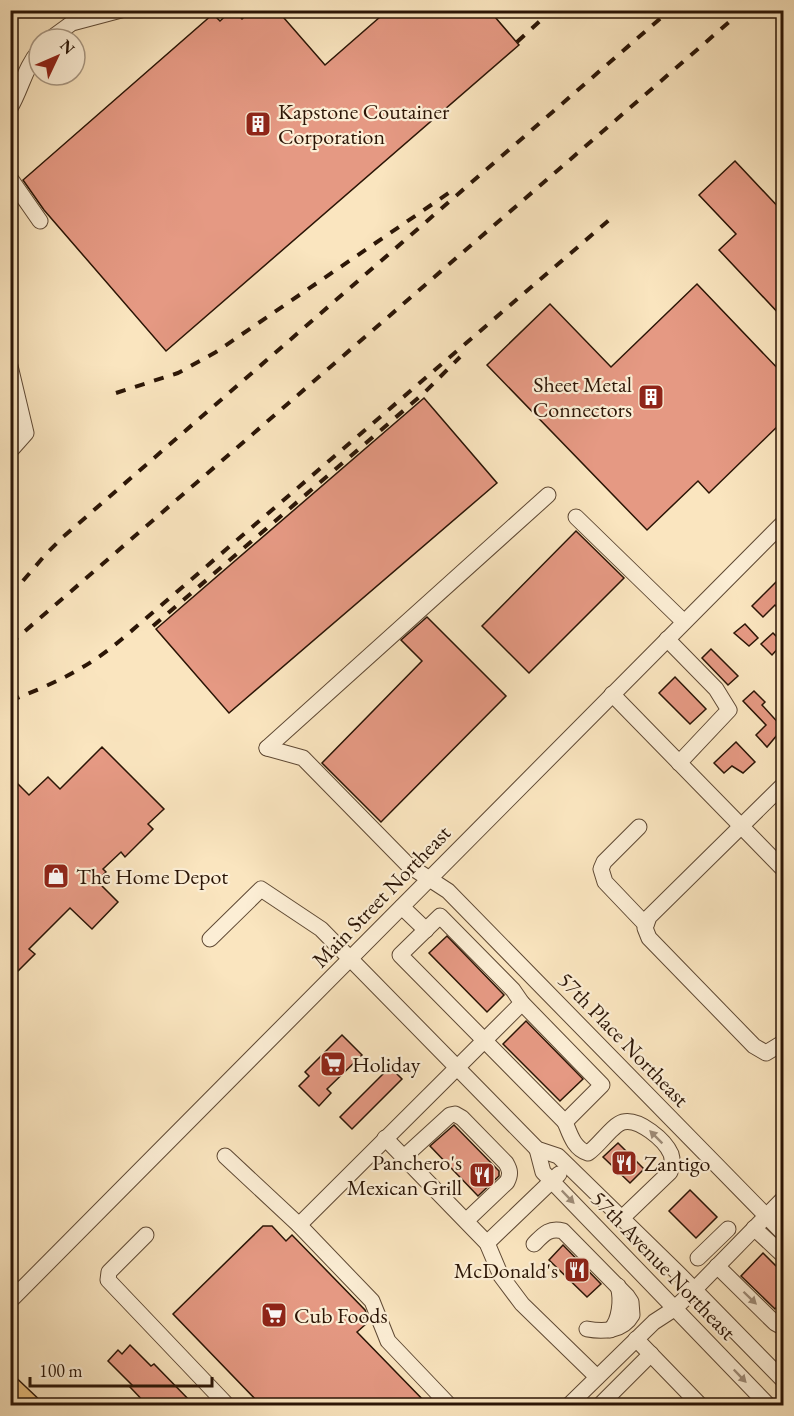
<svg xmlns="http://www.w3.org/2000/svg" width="794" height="1416" viewBox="0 0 794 1416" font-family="'EB Garamond',serif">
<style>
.building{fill:#e59983;stroke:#2b1506;stroke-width:1.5}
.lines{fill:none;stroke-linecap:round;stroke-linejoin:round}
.minor-casing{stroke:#5f4934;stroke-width:17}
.highway-casing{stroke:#2b1506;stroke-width:25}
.minor{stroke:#fceed5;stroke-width:15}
.highway{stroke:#edc280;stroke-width:22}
.rail{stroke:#2b1506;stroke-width:4;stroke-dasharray:10 10;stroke-linecap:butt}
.oneway{fill:#9e8c78}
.labels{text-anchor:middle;stroke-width:4.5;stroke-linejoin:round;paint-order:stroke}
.poi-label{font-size:22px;fill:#2b1506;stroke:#fceed5;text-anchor:start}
.street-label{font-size:22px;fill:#2b1506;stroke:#fceed5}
</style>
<rect width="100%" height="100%" fill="#fae5bf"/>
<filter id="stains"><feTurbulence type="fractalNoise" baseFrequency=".00333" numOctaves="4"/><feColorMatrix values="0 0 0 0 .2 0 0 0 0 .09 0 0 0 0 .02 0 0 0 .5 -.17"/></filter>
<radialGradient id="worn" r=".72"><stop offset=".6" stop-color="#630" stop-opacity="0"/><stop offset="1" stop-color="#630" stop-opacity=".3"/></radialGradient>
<g class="building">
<path d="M232,10H234L242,19L252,10H277L325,65L388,10H489L519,45L166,351L44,210L23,180L213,14L220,21Z"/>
<path d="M735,161L783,212V318L719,250L736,234L699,195Z"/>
<path d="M697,284L783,374V421L709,493L698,481L647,530L487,365L550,304L611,367Z"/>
<path d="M424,398L497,483L229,713L156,629Z"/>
<path d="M576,531L624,578L529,673L482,626Z"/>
<path d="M778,580L783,585V613L775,605L763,617L752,606Z"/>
<path d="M427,617L506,696L381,822L322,763L422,661L401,640Z"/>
<path d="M745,624L758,638L749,646L734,633Z"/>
<path d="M773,633L783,643L772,655L761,644Z"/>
<path d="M711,649L738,676L728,685L702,658Z"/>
<path d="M675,677L706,709L690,724L659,693Z"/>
<path d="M754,691L765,702L762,705L783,728L767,747L756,735L766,725L743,701Z"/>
<path d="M736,742L755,762L743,773L732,766L724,773L714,763Z"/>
<path d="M102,747L164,809L148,824L153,829L125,857L121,852L103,869L106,872L97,881L118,902L92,929L70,908L29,949L35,954L10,979V776L29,795L48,777L60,789Z"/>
<path d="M447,936L504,995L487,1012L429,953Z"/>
<path d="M526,1021L583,1079L560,1101L503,1044Z"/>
<path d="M342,1035L362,1055L327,1089L331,1093L319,1106L299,1086L309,1076L305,1072Z"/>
<path d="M390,1067L402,1079L352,1129L340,1117Z"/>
<path d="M454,1125L499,1171V1176L478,1196L430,1146Z"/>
<path d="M618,1143L644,1169L630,1183L603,1157Z"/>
<path d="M690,1190L717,1217L696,1238L669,1211Z"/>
<path d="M263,1226H272L286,1241L292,1235L365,1310L367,1315L362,1319L366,1324L357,1332L429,1406H262L173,1314Z"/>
<path d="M563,1245L601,1284L587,1297L549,1260Z"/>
<path d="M763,1253L783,1273V1300L775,1309L741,1276Z"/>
<path d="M130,1345L151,1366L154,1364L195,1406H148L130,1387L132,1385L108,1361L118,1350L122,1354Z"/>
</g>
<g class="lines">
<g class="minor-casing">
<g id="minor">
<path d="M50,39L72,23L121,10"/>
<path d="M10,108C21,90 25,67 39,51"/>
<path d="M10,178L40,221"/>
<path d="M10,366L26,433L10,451"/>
<path d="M576,517L684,622"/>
<path d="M667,639L716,689L729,710L679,763"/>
<path d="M612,694L784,870"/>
<path d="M267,748L303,758L408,865L448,891L784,1234"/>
<path d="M267,748L548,495"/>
<path d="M784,784L649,917L645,928L649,938L754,1046L766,1053L784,1042"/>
<path d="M639,827L604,862L601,869L605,882L646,925"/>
<path d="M402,907L426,930"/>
<path d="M440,916L513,990L522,1003L602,1085L565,1122L400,955Z"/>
<path d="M210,939L261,889L321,929L537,1149L558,1156L677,1272L784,1381"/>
<path d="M565,1122C570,1134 574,1149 588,1153C599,1146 612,1125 623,1122C639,1118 665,1140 671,1154C673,1160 672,1166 670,1172L622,1218"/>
<path d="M385,1138L487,1243L501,1276L522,1304L597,1377"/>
<path d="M537,1149L543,1172L769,1406"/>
<path d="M225,1156L299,1225L372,1301L388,1341L450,1406"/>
<path d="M404,1157L450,1115L455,1114L462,1118L506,1163C510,1170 511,1174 507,1182L467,1220"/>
<path d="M299,1225L522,1003"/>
<path d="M754,1228L784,1256"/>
<path d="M146,1235L109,1272L108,1280L228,1406"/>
<path d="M487,1243L559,1174"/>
<path d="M534,1244C543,1235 549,1227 563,1231L627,1296L631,1302L632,1315C623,1331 603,1332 587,1329"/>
<path d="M698,1258L728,1229"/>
<path d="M717,1266L775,1323L784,1328"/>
<path d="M10,1301L784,522"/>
<path d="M610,1330C620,1321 622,1299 618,1286"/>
<path d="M636,1339L701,1406"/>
<path d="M568,1406L654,1322L674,1309L694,1290L784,1198"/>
<path d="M599,1406L651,1354"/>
</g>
</g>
<g class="highway-casing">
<path id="highway" d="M10,1388L29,1406"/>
</g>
<use href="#minor" class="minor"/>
<use href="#highway" class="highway"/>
<g class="rail">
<path d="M517,42L552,10"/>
<path d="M116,393L178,373L216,352L456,188"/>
<path d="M10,596L46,554L63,537L670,10"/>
<path d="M153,626L424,393L460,357"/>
<path d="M10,644L743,10"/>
<path d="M10,701C55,683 85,670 122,639L615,215"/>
</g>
</g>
<defs><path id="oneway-solid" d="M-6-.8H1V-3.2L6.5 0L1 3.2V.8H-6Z" transform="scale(1.5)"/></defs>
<g class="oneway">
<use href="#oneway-solid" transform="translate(656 1137) rotate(-135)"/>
<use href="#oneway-solid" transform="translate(568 1197) rotate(46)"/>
<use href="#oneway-solid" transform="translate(750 1298) rotate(44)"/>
<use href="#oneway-solid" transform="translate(740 1376) rotate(46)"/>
</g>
<defs>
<g id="building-square" transform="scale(1.35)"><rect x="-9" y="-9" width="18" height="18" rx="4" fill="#8f2418" stroke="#fceed5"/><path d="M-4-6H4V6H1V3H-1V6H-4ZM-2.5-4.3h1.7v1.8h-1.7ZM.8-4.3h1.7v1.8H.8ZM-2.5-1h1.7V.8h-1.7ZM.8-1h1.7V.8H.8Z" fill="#fff"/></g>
<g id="shop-square" transform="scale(1.35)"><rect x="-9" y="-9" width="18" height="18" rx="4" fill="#8f2418" stroke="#fceed5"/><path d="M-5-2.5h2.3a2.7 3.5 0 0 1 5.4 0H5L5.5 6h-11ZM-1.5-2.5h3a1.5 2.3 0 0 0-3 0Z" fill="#fff"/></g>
<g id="supermarket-square" transform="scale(1.35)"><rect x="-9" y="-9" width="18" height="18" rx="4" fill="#8f2418" stroke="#fceed5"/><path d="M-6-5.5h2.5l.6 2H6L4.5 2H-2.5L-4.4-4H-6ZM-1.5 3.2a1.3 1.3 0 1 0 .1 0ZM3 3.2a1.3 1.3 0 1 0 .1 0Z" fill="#fff"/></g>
<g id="restaurant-square" transform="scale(1.35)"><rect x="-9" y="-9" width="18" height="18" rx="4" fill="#8f2418" stroke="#fceed5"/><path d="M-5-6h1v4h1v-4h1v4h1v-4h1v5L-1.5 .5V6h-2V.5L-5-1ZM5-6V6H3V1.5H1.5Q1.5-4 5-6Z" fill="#fff"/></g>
</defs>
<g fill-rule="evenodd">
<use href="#building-square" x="258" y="124"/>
<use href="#building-square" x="651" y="397"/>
<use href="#shop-square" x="56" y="876"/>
<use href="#supermarket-square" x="333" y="1064"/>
<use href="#restaurant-square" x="624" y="1163"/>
<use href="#restaurant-square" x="482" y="1175"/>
<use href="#restaurant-square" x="577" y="1270"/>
<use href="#supermarket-square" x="274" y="1315"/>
</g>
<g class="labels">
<g class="poi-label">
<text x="278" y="119">Kapstone Coutainer<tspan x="278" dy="25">Corporation</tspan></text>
<text x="632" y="392" text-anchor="end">Sheet Metal<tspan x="632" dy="25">Connectors</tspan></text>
<text x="76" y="884">The Home Depot</text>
<text x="352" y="1072">Holiday</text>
<text x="462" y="1170" text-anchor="end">Panchero's<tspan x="462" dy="25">Mexican Grill</tspan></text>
<text x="644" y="1171">Zantigo</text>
<text x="558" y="1278" text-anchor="end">McDonald's</text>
<text x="294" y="1323">Cub Foods</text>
</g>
<g class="street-label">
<text transform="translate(381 896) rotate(-46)" y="8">Main Street Northeast</text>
<text transform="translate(624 1039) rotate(46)" y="8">57th Place Northeast</text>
<text transform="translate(664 1265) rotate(46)" y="8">57th Avenue Northeast</text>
</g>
</g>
<rect width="794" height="1416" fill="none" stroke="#fae5bf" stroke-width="36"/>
<rect x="12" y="12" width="770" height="1392" fill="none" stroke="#2b1506" stroke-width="3"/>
<rect x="18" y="18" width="758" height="1380" fill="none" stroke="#2b1506" stroke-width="1.5"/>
<g transform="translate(57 57) rotate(46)"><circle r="28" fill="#fceed5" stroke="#a89782" stroke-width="1.5"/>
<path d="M0-4.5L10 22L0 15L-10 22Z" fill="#8f2418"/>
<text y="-9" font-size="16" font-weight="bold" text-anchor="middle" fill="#2b1506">N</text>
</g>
<path d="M30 1377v9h182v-9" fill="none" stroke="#2b1506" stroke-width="3"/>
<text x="39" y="1377" font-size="18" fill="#2b1506" stroke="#fceed5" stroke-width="4.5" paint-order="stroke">100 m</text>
<rect width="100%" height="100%" filter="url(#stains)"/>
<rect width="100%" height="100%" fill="url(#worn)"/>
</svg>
